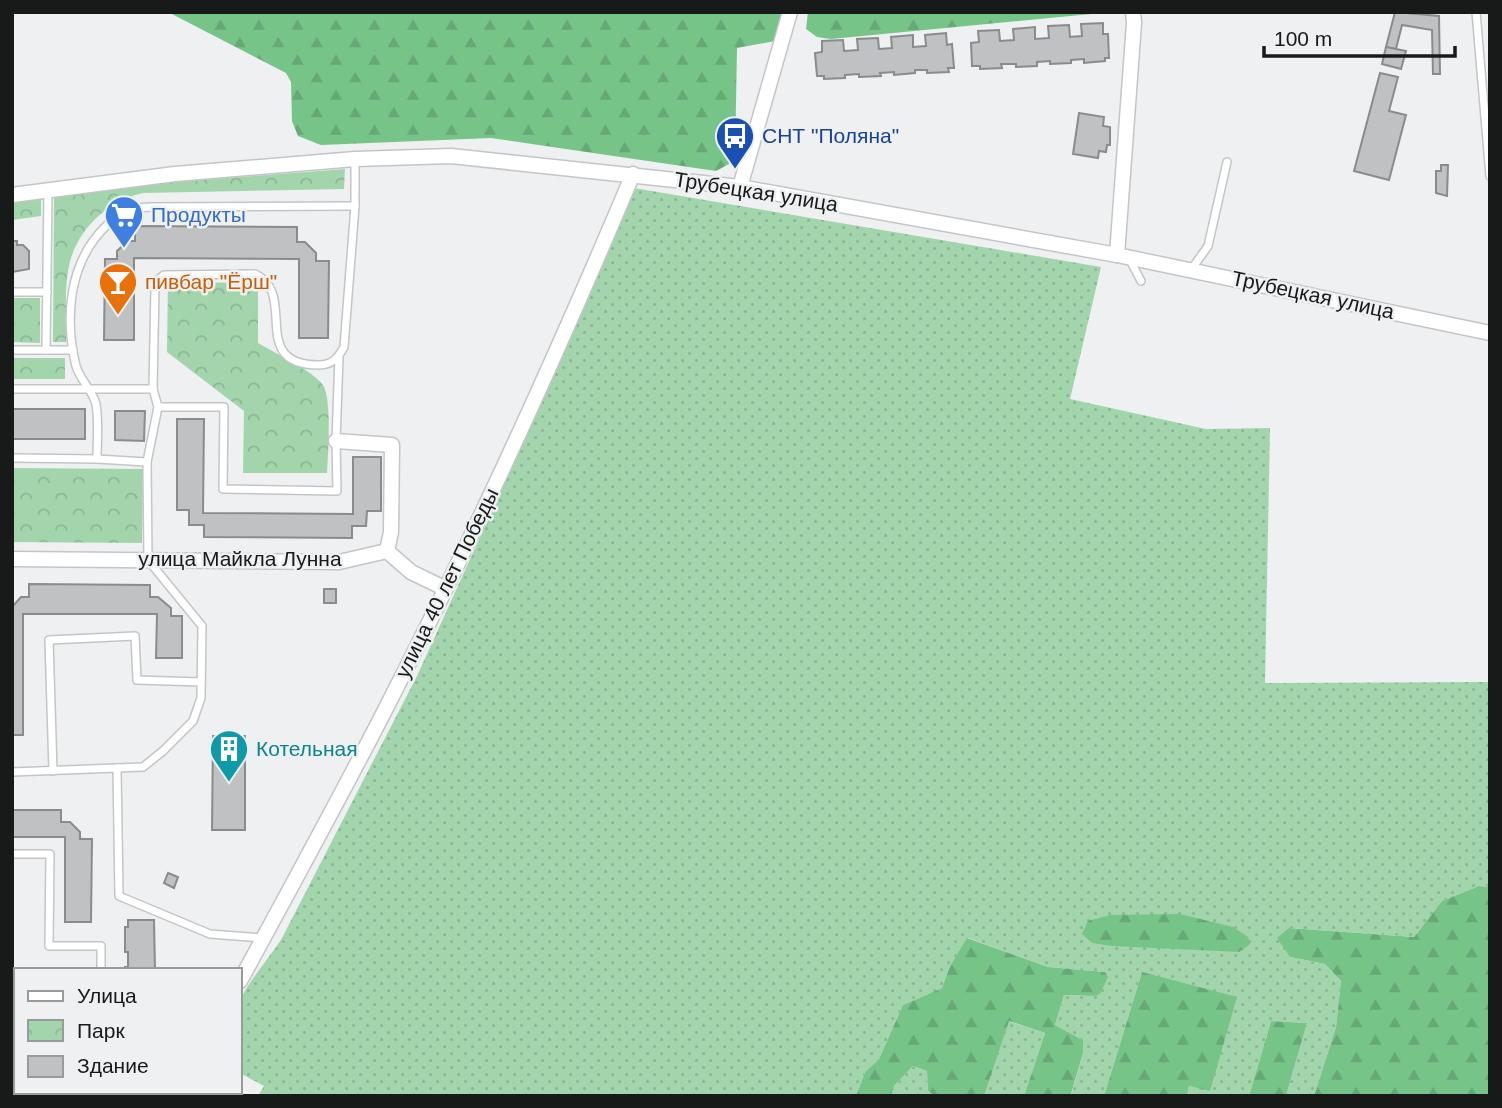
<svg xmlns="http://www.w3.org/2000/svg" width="1502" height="1108" viewBox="0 0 1502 1108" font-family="Helvetica,sans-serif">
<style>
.grass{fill:url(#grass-dots)}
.forest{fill:url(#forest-firs)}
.park{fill:url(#park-crowns)}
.building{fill:#c0c1c3;stroke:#8a8b8c;stroke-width:2}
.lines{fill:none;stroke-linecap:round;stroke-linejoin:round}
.service-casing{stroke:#c4c5c7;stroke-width:10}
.minor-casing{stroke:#c4c5c7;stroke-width:17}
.service{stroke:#fff;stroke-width:7}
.minor{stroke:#fff;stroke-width:14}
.labels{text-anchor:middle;stroke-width:5;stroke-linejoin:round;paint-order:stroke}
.transit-label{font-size:21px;fill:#164399;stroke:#eef0f1;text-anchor:start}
.street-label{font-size:21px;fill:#181919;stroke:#eef0f1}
.shop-label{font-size:21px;fill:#366cbe;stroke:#eef0f1;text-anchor:start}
.food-label{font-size:21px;fill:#c56008;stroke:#eef0f1;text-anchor:start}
.culture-label{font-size:21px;fill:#0d838f;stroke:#eef0f1;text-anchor:start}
</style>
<defs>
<pattern id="grass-dots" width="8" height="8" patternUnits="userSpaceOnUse" patternTransform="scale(1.75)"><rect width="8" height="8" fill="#a3d5ad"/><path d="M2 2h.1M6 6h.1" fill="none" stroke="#8cb694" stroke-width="1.8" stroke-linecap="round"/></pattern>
<pattern id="forest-firs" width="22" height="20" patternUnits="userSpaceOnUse" patternTransform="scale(1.75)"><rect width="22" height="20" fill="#77c489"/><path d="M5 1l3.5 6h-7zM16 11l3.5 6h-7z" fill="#66a876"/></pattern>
<pattern id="park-crowns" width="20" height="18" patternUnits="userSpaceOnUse" patternTransform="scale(1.75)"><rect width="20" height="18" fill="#a3d5ad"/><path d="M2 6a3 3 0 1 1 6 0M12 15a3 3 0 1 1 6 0" fill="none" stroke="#8cb694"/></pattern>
</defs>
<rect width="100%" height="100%" fill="#eef0f1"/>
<g class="grass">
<path d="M634,188L1101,267L1070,399L1206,429L1270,428L1265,683L1490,682V887L1479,886L1442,901L1414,937L1289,928L1290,957L1325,964L1341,981L1336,1027L1314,1096H1286L1307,1023L1271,1021L1249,1096H1187L1189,1086L1210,1090L1142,972L1104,1096L1071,1095L1083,1053V1040L1055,1025L1064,995L1095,996L1105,972L1048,967L968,938L950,966L942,988L903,1005L879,1059L865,1072L856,1096H258L264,1086L240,1073C240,1057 236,1016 240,1002C244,986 272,955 282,938L417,676L552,379Z"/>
<path d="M1008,1021L1045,1033L1024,1096H984Z"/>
<path d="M913,1066L927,1071L928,1091L935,1096H891L894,1086Z"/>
</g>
<g class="forest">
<path d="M168,12H783L775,41L737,48L735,157L729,164L716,171L491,138L321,145L298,136L292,121L291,82L286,73Z"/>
<path d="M808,12H1112L831,39L817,37L806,29Z"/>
<path d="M1479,886L1490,887V1096H1314L1336,1027L1341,981L1325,964L1290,957L1277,938L1289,928L1414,937L1442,901Z"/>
<path d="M1180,914L1233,927L1248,937L1250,944L1239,952L1112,946L1092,943L1082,934L1088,921L1110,915Z"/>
<path d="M967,938L1048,967L1105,972L1108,977L1100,994L1095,996L1064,995L1055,1025L1083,1040V1053L1071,1094L1076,1096H1024L1045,1033L1009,1021L984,1096H935L928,1091L927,1071L913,1066L894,1086L891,1096H856L865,1072L879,1059L903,1005L942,988L950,966Z"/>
<path d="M1142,972L1237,997L1210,1091L1189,1086L1187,1096H1104Z"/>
<path d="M1271,1021L1307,1023L1286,1096H1249Z"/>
</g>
<g class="park">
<path d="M345,169L344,189L143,193C106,201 74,232 68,271C64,294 67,319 66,342H53L54,197L176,182Z"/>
<path d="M41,199V216L12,220V202Z"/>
<path d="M168,282L258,283V343C276,354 311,369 323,385C332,399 328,455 327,473H243L244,411L167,352Z"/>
<path d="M12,298H40V343L12,342Z"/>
<rect x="12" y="358" width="53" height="21"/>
<path d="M12,468L143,469L142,543L12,542Z"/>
</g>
<g class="building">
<path d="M1395,12L1439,16L1440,74H1433L1432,30L1402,25L1396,49L1386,47Z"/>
<path d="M1103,23V34H1108L1109,58H1105V61L1084,63V59L1071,60V63L1050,64V61L1037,62V66L1016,67V64H1001L1002,68L980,69V66H972L971,43L979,42L978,31L999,30L1000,41L1014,40L1013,29L1035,27V39L1049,38L1048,26L1069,25L1070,37L1082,36L1081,24Z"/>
<path d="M946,33L947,45L952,44L954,68H948L949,72L927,73V70H915V73L894,75V72L880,73L881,76L859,77V74L845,75V78L824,79V76H817L815,53L822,52V41L843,40L844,51L858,50L857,39L878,38L879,49L892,48L891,37L913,35V47L926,46L925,35Z"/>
<path d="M1386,47L1406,51L1401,69L1382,64Z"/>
<path d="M1380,73L1398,77L1389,111L1406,115L1389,180L1354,171Z"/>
<path d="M1079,113L1104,117L1103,126L1110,127V145H1107L1106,152L1099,151L1098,158L1073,154Z"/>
<path d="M1441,165H1448L1447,196L1436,193V171H1441Z"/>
<path d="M135,226L297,227V242H305L316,253V261H329L328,338H299V259L134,258V340H104L105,259H117V251L128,241H135Z"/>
<path d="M12,241H17V245H23L29,251V269L12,272Z"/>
<rect x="12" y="409" width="73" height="30"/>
<path d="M115,411H145L144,441L115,440Z"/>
<path d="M177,419H204L203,513L353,514V457H381V511H367L366,526H352V538L204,537V525H189V510H177Z"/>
<path d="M29,584L150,585V597H158L171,608V616H182V658H156L157,614H23V735H12V607L21,597H29Z"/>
<rect x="324" y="589" width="12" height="14"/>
<path d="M213,736H245V830H212Z"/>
<path d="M12,810H61V822H70L80,832V839H92L91,922H65V837H12Z"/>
<path d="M168,873L178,877L174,888L164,883Z"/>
<path d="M128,920H154L155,970H125V967H128V952H125V927H128Z"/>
</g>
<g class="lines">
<g class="service-casing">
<g id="service">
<path d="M1476,12L1490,176"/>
<path d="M1129,258L1141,281"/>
<path d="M1191,270L1208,246L1227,162"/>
<path d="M12,292H47"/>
<path d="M12,350H73"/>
<path d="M46,350L48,191"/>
<path d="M12,389H153"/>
<path d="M158,407H224L223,489L337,491L336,441L339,356"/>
<path d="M12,458L97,459L147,462"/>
<path d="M97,459C97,441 99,422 96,404C93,391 80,380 76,366C64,317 69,261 107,225C114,218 120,212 129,209C136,207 144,208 151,207L355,206"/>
<path d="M117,768L119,896L210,934L262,938"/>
<path d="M53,771L49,640L135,636L137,680L201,682"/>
<path d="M12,772L143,767L163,751L193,721L201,698L202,626L148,560L147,462L158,407L153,389L155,287L159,279L164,275L255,274C299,294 247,365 319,365C332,365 338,358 344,347L355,206V159"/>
<path d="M12,854H50L49,946H101V970"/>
<path d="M45,1092V1096"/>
<path d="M158,1092L162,1096"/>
</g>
</g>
<g class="minor-casing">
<g id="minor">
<path d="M740,187L790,12"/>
<path d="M12,195L175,174L355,159L451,156L740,187L1117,255L1490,333"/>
<path d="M1117,255L1134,23L1133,12"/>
<path d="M387,551L411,572L444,588"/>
<path d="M12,559L339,562L387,551L391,532L392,445L336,441"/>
<path d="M240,981C288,893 336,805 382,716C473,539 556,357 633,174"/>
<path d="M170,1096L177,1092"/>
</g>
</g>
<use href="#service" class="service"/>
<use href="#minor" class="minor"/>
</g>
<defs>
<g id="bus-pin" transform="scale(2.0125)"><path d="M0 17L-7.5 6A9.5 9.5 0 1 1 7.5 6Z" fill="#1a4fb4" stroke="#eef0f1"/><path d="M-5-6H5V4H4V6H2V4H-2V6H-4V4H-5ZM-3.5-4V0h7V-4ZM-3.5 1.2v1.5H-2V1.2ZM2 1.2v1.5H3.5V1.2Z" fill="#fff"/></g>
<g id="supermarket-pin" transform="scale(2.0125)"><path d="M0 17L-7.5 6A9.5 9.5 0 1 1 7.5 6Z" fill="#3f7fe0" stroke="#eef0f1"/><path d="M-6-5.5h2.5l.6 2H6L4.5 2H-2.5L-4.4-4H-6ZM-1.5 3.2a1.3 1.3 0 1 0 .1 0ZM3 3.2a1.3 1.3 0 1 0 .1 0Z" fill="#fff"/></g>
<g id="bar-pin" transform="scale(2.0125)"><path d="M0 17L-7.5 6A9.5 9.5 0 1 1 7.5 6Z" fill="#e8710a" stroke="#eef0f1"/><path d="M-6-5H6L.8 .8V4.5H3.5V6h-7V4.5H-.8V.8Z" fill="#fff"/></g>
<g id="building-pin" transform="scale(2.0125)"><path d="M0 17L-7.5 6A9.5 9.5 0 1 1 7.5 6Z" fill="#0f9aa8" stroke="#eef0f1"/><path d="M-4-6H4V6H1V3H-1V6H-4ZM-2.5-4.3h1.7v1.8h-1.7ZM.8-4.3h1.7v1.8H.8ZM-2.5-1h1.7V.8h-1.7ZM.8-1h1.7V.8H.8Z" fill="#fff"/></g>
</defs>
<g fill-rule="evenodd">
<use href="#bus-pin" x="735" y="136"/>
<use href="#supermarket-pin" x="124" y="215"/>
<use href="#bar-pin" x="118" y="282"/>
<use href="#building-pin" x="229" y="749"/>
</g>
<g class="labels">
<g class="transit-label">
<text x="762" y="143">СНТ "Поляна"</text>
</g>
<g class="street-label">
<text transform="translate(756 192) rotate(9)" y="7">Трубецкая улица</text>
<text transform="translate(1313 295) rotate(12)" y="7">Трубецкая улица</text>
<text x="240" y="566">улица Майкла Лунна</text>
<text transform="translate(447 583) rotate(-64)" y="7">улица 40 лет Победы</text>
</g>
<g class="shop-label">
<text x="151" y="222">Продукты</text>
</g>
<g class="food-label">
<text x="145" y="289">пивбар "Ёрш"</text>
</g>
<g class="culture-label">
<text x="256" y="756">Котельная</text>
</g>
</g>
<rect width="1502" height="1108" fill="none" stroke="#181919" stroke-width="28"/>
<rect x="14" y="968" width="228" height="126" fill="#eef0f1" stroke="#989a9b" stroke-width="2"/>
<rect x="28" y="991" width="35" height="10" fill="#ffffff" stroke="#989a9b" stroke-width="2"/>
<text x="77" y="1003" font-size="21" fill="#181919">Улица</text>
<rect x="28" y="1020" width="35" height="21" fill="url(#park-crowns)" stroke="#989a9b" stroke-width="2"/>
<text x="77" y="1038" font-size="21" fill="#181919">Парк</text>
<rect x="28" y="1056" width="35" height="21" fill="#c0c1c3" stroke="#989a9b" stroke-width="2"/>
<text x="77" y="1073" font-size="21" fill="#181919">Здание</text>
<path d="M1264 46v10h191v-10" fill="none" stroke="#181919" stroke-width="3.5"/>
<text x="1274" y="46" font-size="21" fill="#181919" stroke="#eef0f1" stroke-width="5" paint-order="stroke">100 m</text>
</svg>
